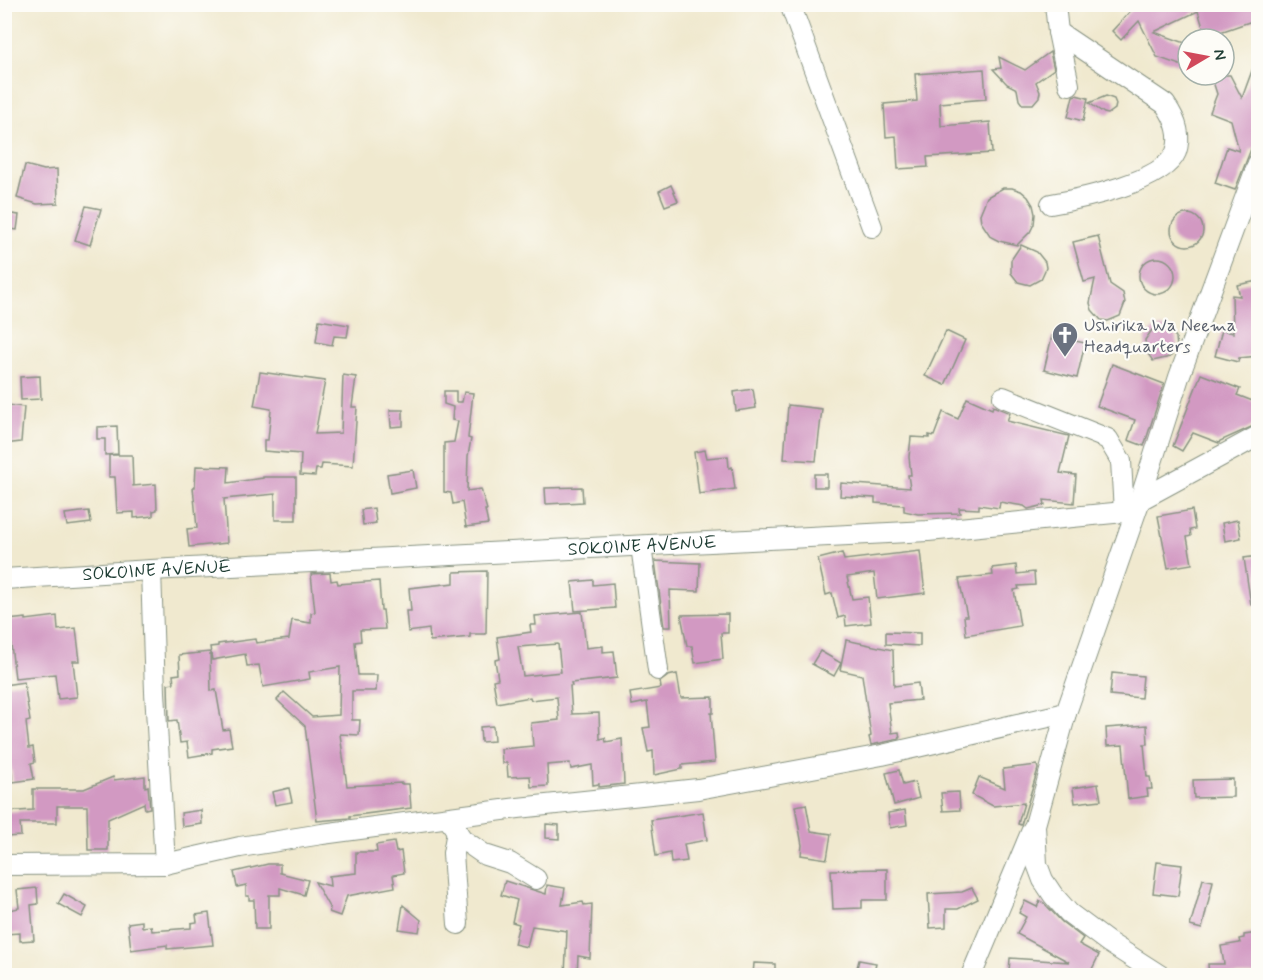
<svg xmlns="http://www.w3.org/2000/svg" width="1263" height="980" viewBox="0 0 1263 980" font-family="Mynerve,sans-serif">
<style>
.building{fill:#d299c2;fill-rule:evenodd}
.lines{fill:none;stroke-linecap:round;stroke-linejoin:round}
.minor-casing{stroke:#889382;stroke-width:22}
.minor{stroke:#fff;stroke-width:20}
.labels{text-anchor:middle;stroke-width:4.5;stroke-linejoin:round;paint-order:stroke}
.worship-label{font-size:18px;fill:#5b616d;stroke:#fdfcf7;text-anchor:start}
.street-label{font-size:18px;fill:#1f3d34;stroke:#fdfcf7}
</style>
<rect width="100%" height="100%" fill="#fdfcf7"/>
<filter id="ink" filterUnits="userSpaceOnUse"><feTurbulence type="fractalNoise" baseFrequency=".0167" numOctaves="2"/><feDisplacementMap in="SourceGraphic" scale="12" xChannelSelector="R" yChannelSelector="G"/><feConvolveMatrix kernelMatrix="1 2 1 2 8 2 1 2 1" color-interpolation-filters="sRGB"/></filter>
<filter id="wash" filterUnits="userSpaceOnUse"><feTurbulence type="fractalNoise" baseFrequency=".008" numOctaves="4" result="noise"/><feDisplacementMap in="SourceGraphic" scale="24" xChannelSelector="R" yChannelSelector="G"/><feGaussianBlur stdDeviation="1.35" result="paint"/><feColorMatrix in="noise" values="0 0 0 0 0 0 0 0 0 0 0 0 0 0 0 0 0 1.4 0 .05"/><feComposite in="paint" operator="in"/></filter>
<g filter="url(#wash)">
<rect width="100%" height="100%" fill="#f0e9cf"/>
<g id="blocks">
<g class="building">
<path d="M1137,4H1258V19L1206,37L1198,11L1154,32L1188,44V68L1157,57L1139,21L1121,40L1112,31Z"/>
<path d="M1050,52L1054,69L1036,82L1040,92L1039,97L1033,104H1022L1019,100L1017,89L1007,84L993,69L1001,68L999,57L1025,70Z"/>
<path d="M1257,57L1258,147L1251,149L1235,190L1215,183L1227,147L1239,151L1231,120L1210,112L1217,94L1211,75H1230L1242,98Z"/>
<path d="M984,69L986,99L940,103L941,126L990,122L992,153L927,157L928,167L898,169L896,136L886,137L884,104L917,101L915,74Z"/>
<path d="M1076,95L1088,98L1083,121L1068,117L1073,96Z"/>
<path d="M1106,96L1114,99L1116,104L1115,109L1108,114L1104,113L1089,103Z"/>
<path d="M25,165L44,170L57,169L58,203L37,204L17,198Z"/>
<path d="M671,185L678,201L665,206L659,191Z"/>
<path d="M1003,188H1012L1021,191L1028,197L1033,205L1035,214L1034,224L1030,232L1017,245L999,241L991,237L981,222L980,214L987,197Z"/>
<path d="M86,206L101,209L90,245L75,240Z"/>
<path d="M4,213L19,215L17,230L4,228Z"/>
<circle cx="1187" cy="230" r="16"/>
<path d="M1098,236L1110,284L1123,293L1125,303L1120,316L1108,321L1101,320L1092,310L1090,303L1095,279L1084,282L1073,242Z"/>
<path d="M1021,245L1037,252L1045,262L1046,268L1041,279L1030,285L1018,282L1011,273V260Z"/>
<circle cx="1157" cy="276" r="18"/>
<path d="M1258,281V356L1239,358L1238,362L1215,356L1222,330L1233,333L1232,295L1240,296L1237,285Z"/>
<path d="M319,320L349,325L347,337L334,336L332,345L316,342Z"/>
<path d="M1162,327L1168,329L1176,337L1177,348L1170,357L1153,361L1146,351L1145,340L1152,330Z"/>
<path d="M946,331L965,340L945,385L925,376Z"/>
<path d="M1052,336L1085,343L1077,378L1044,370Z"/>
<path d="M1112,364L1164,384L1144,446L1128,440L1135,420L1097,406Z"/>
<path d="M260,372L325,381L315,434L341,433L343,375L356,377L352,407H357L353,466L322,464L321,469H316L315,476L300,475L301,454L264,451V440H268L271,409L254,406Z"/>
<path d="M1201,374L1240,389L1237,395L1258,403V424L1220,441L1219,443L1193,433L1182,451L1173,446Z"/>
<path d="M40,376L41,399L21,400L20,377Z"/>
<path d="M753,389L756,408L736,411L734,392Z"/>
<path d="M444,391H456V402H462L464,392L473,393L468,438L471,439L468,456L467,491L481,489L487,510H485L488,524L466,527L462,502L453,504L451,493L444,492V443L454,442L458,421L452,420L453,407L444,404Z"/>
<path d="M967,398L992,409L993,406L1010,413L1007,421L1069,436L1060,473L1076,475L1074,503L1044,500L1045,505L1028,509L1024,506L1000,502L999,508L979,505V509L959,508L960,513L918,514L904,511V505L875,503V498L840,496L841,483L910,488L908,475H911L909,457L911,437L929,438V435L934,436L943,412L958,419Z"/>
<path d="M7,405L24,407L21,442L4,444Z"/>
<path d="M788,405L822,409L816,461L784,459Z"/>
<path d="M390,410H403V426L391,427Z"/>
<path d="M117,426L118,454L105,455V439H97V427Z"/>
<path d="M705,450L707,458L728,456L729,468L732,467L735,489L699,494L694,452Z"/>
<path d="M109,455H132L133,486L156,484L157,510L153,511V516L134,518V512L117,513L115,477H109Z"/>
<path d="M196,466L229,467L228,483L263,478V477H296V520H275V494L224,499L227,543L189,547L187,529L197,528L193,487H195Z"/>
<path d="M413,470L416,488L390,493L387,474Z"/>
<rect x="814" y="474" width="13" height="13"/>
<path d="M582,487L583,502L546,504L545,488Z"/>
<path d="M374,508L376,523L363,525L361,510Z"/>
<path d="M1192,510L1195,529L1190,530L1191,536L1187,537L1192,564L1168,568L1158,516Z"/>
<path d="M89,511L91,523L67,526L65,514Z"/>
<path d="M1238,520L1241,538L1225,541L1222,523Z"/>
<path d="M920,551L925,593L877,599L874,573L847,577L852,599L868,597L871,623L846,626L845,616L838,618L832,593L826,595L818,559L842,553L844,560Z"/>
<path d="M1258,556V604L1251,605L1244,558Z"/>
<path d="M655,561L700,563L699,591L670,590L671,627H664Z"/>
<path d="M1016,565L1017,574L1034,572L1035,585L1018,586L1019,589L1014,590L1020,626L966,635L964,616H967L959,579L993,575L992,568Z"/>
<path d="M487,571L486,634H470V637L430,641L429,629L408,632L406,611H411L409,588L454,583V572Z"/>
<path d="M330,573L331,581L337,580L338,584L379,581L381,610H383L385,629L360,630L361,641L355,642L358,675H377L376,691H352V720H360L359,735L340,734L347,786L402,783V784H409L411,808L350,816V818L317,821L305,726L277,700L284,692L312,717L339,715L340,667L309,672L310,679L263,687L259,665L247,666L245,654L212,660L210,647L218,646V644L255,639L256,643L289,639L292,620L311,623V613L315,612L311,574Z"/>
<path d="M593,580V585L613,583L615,608L575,611L572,582Z"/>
<path d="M582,612L586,648L603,646V652L614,651L617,678L571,683L572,686H570L572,714L599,713L600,739L605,738L606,742L622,739L624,784L599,787V784L593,785L592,765L571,769L570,763L547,765L548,786L531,787L530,776L508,777L507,763H502L501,749L533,746L531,723L559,720L557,697L531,700L530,697L497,703L493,680L498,679L495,660L500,659L497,637L531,632L530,625H536L535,616ZM558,644L561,672L523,676L518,647Z"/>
<path d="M728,614V633H721L723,659L695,663L692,646H687L681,615Z"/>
<path d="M57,616L58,630L76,628L80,661H73L77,697L58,699L55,674L15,678L8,620L26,618V620Z"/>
<path d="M886,632L920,633V646L886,644Z"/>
<path d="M846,640L893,650L894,686L918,683L920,700L888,703L892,733L899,732L900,739L871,745L869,737L871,736L862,675L840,670Z"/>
<path d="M820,651L841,663L834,676L812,664Z"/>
<path d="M210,652L211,691L216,690L223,730L229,729L232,746L212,749V753L189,757L187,742L180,743L177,720L169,721L168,684L174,683L173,675L180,674L179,655Z"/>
<path d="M1112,673L1143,676L1141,698L1110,695Z"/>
<path d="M677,674L681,698L713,697V713H711L715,762L682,765V769L654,775L653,751L648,752L643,728L650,727L647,702L632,705L630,693L661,688L660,682L668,676Z"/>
<path d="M24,682L30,721L26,722L29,748L33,747L35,762L31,763L34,779L13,782L7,741H4V685Z"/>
<path d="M1147,725L1148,744H1144L1147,777H1150L1152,789H1147L1148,796L1128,799L1123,745L1107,746L1106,728Z"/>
<path d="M493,726L494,741L481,742L480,727Z"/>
<path d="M1037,765L1038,769L1021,825L1018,824L1024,803L993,806L972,795L979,777L1005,788L1003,769Z"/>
<path d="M899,770L903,785L915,782L919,798L894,805L886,773Z"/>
<path d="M145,776V787L148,786L150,808L145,809L144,803L108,819V850H88L87,806H57V823H20L21,836L4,837V812L33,810V789H84L113,777L114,780Z"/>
<path d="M1233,779V797L1194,798L1193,780Z"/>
<path d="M1098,784L1101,800L1075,803L1073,788Z"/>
<path d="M289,788L292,802L275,805L272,792Z"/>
<path d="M959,792L960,810L943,811L941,793Z"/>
<path d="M806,804L811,831L831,834L827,859L801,855L802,845L795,806Z"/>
<path d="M201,810L202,824L182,827L181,813Z"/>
<path d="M905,810L907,825L890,828L888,813Z"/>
<path d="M703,812L707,840L684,844L687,861L671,863L670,853L656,856L651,820Z"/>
<path d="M546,824L559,825V839L546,838Z"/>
<path d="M394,842L396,852L401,851L404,873L393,875L395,887L347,896L340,916L329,912L330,909L315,882L330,886L329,876L356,873V852H377L376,845Z"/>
<path d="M1157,862L1182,865L1178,896L1153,893Z"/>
<path d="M268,864H280V873L308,880L304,895L280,888V895H269V929H255L254,900H249V896H246V885L237,887L234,872Z"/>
<path d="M887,869V900H862V908L833,909L831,870Z"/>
<path d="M1203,879L1213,881L1202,929L1190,926Z"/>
<path d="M505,881L546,894L547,885L565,888L562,905L583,902L584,905L592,904L590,958L578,956L577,975H565L567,931L532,926L527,947L514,944L519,924L512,922L517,900L501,895Z"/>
<path d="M37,888L38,904L31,905L34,940L20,941V933L4,934V911L19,908L17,890Z"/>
<path d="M972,888L978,899L958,909H946V927L930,928L928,894L962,892Z"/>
<path d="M64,894L87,907L82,917L58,904Z"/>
<path d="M1025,901L1037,907L1040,901L1044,903L1062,922L1083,938L1079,944L1099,955L1089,975H1034L1009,972L1010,958L1069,962L1017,934L1026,917L1019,913Z"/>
<path d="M403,905L421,920L419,932L399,929Z"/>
<path d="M209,913L213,945L167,949V945L131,950L128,923L142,921V927L151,926L152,931L191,928V923L197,922L196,915Z"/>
<path d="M1258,933V975H1209L1208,964H1224L1221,946L1240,943L1239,939L1244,938V935Z"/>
<path d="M859,960L876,963L873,975H855Z"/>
<path d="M754,963L775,964V975H753Z"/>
</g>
</g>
</g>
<g filter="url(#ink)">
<use href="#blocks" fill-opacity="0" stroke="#889382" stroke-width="1.5"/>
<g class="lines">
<g class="minor-casing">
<g id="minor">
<path d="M790,4L872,227"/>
<path d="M1055,4L1058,32L1069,85"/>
<path d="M1051,204C1080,199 1164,182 1176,152C1182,135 1175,118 1165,104L1058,32"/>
<path d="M1003,397L1108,439L1121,461L1124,512"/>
<path d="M641,546L658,670"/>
<path d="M151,570L155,692L165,864"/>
<path id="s1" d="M4,579L151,570L928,531L1124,512L1140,500L1258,436"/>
<path d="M448,818L462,839L485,855L510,863L536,879"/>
<path d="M457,831L453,853L458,924"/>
<path d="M4,865L165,864L240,847L322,834L518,808L698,789L882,755L1066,713"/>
<path d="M971,976L1032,830"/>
<path d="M1161,976L1108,942L1069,913L1053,895L1043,880L1037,864L1035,825L1066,713L1140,500L1179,377L1258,163"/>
</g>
</g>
<use href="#minor" class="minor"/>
</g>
</g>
<defs>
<g id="church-pin" transform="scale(1.35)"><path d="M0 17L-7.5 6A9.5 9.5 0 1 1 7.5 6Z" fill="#6b7280" stroke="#fdfcf7"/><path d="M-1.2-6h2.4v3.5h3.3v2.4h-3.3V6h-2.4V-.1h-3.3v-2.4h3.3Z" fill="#fff"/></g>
</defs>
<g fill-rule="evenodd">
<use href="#church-pin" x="1065" y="335"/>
</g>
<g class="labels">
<g class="worship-label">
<text x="1084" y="331">Ushirika Wa Neema<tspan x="1084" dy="21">Headquarters</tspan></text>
</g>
<g class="street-label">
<text dy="6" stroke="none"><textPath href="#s1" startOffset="639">SOKOINE AVENUE</textPath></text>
<text dy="6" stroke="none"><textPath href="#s1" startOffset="153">SOKOINE AVENUE</textPath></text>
</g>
</g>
<rect width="1263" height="980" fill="none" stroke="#fdfcf7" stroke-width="24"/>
<g transform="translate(1206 57) rotate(80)"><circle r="28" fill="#fdfcf7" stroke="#a4b0a9" stroke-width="1.5"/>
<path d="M0-4.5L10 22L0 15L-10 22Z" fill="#d1495b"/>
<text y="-9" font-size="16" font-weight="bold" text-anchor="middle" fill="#1f3d34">N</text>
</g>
</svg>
